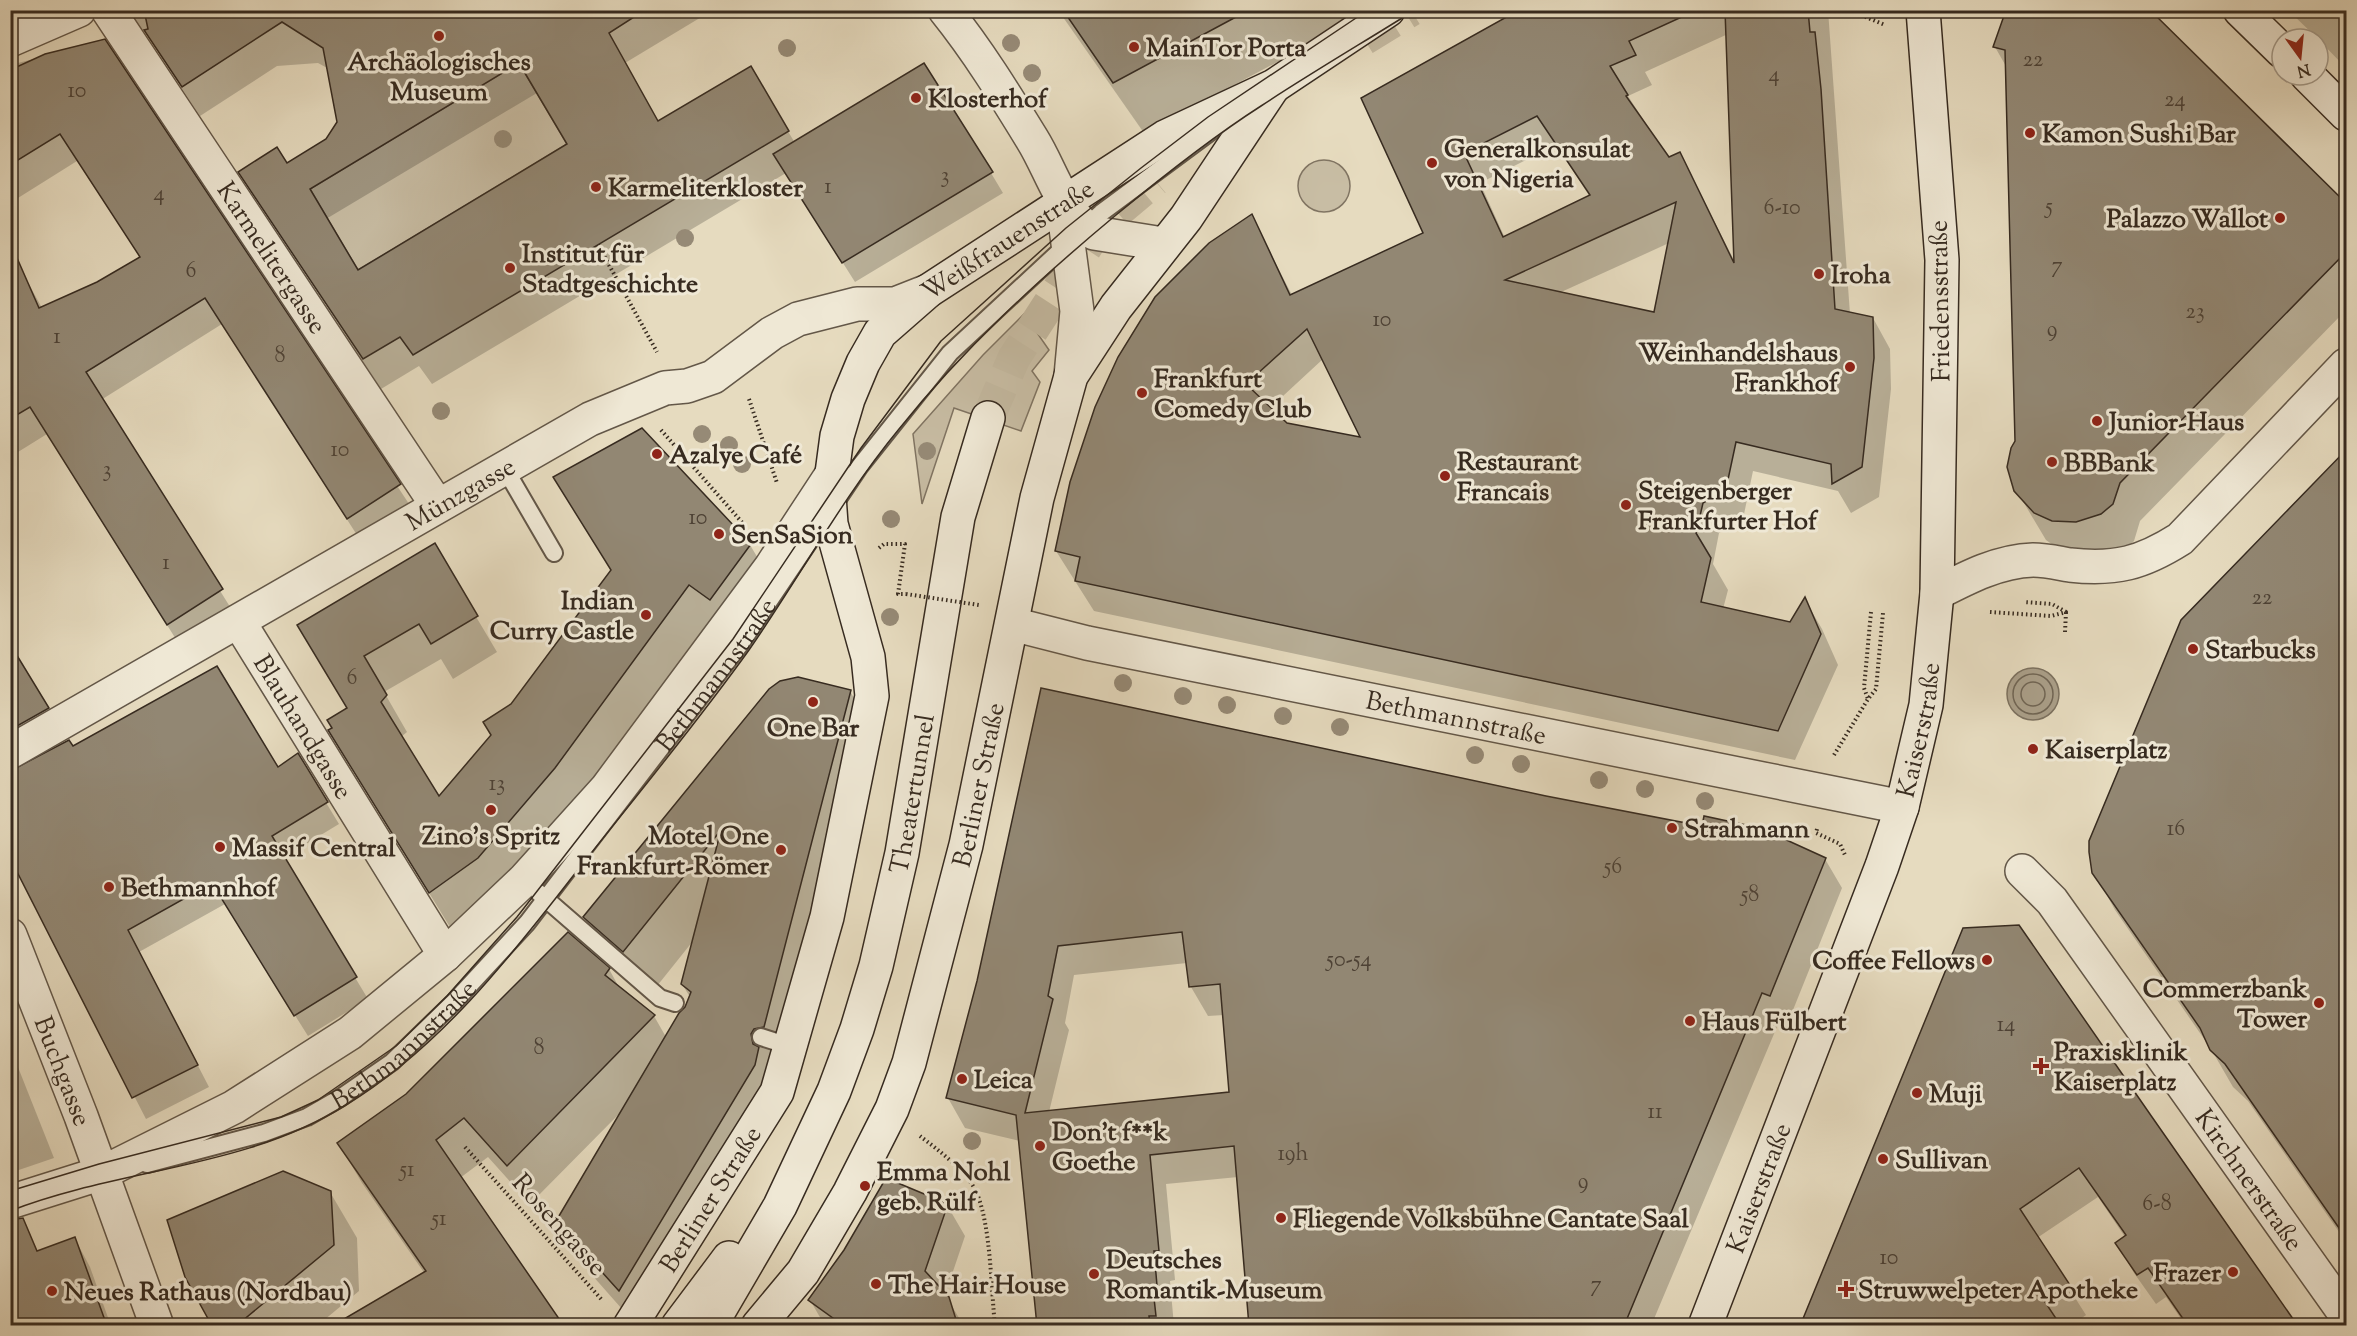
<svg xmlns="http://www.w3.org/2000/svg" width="2357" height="1336" viewBox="0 0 2357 1336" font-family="'Sorts Mill Goudy',serif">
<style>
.green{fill:#c8bda4;stroke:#807462;stroke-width:1.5}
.water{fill:#aa9f89;stroke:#7c715f;stroke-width:1.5}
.shadow{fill:#0003;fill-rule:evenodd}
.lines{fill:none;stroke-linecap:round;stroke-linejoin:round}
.shore{stroke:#706554;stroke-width:1.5}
.building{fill:#928773;stroke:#372b20;stroke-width:1.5;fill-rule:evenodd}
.secondary-tunnel{stroke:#c3b89f;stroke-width:33;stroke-dasharray:33 16;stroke-linecap:butt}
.lane-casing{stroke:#635748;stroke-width:20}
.street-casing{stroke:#635748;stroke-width:36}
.secondary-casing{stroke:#372b20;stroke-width:36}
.path{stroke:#372b20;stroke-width:4;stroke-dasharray:1.5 3;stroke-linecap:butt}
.lane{stroke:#efe8d5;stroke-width:16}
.street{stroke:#efe8d5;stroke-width:33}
.secondary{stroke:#efe8d5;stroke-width:33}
.tram{stroke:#372b20;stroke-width:1.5}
.path-bridge{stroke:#372b20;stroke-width:4;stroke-dasharray:1.5 3;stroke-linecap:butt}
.tree{fill:#968a76}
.poi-dot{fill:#8f2418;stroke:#efe8d5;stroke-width:2}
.labels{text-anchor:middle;stroke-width:6;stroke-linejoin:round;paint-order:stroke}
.number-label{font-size:22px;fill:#4e4235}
.poi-label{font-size:26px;font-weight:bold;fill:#372b20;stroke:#efe8d5;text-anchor:start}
.street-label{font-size:26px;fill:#372b20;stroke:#efe8d5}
</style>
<rect width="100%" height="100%" fill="#e6dbbf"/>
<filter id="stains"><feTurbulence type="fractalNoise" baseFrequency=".00333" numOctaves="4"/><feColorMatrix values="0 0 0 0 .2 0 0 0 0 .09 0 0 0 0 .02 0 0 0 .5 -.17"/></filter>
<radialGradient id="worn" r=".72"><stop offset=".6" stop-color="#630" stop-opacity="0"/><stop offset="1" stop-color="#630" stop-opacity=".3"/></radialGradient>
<g class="green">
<path d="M519,63L567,144L358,270L310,189Z"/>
<circle cx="1324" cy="186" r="26"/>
<path d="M1024,314L1049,350L1032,371L1040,382L1021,431L954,408L922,504L913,434L983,355Z"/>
</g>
<circle class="water" cx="2033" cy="694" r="26"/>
<g class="shadow">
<path d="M124,10H713L625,63L658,123L750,68L795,143L991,173L1003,193L855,282L786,173L432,384L419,366L381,389L240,173L286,165L327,141L339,123L329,69L318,63L277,66L200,116L143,30L131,23ZM537,93L569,145L358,272L326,219Z"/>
<path d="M1058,10H1375L1144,133Z"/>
<path d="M1522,10H1828L1850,314L1873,318L1890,349L1891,389L1879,497L1851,513L1838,491L1753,471L1743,519L1719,533L1713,564L1728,590L1723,609L1791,623L1805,600L1822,629L1838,665L1795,760L1094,611L1056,551L1251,216L1292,295L1425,233ZM1728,34L1736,264L1680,154L1669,159L1628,96L1652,85L1645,72ZM1556,145L1590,197L1505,238L1480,183ZM1669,243L1655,314L1559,293L1634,259ZM1323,359L1363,440L1287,424L1270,408Z"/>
<path d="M2148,10L2346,205V310L2140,521L2134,541L2123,551L2067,555L2046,540L2012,483L2017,442L2007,68L1995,47Z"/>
<path d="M2288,10H2346V68L2318,39Z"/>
<path d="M104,41L415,513L364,546L222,324L101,400L237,618L184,652L47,434L10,457V283L25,277L42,308L97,283L141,258L77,161L10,203V65Z"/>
<path d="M2346,452V1242L2248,1101L2233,1087L2211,1049L2115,910L2094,872L2183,621Z"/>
<path d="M750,545L771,580L731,635L710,620L575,804L496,895L450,927L351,766L348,709L319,661L434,546L497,652L453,679L441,659L384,692L407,732L401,737L439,798L492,736L612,571Z"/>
<path d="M10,648L64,736L11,769Z"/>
<path d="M1042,690L1825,859L1842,888L1787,1025L1779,1022L1651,1326H1252L1238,1177L1166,1184L1175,1280L1170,1281L1174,1326H1039L1020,1141L965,1128L948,1098L979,981ZM1187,963L1191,987L1208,1016L1224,1015L1231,1094L1049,1112L1069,1030L1065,1023L1074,975Z"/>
<path d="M850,691L876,736L780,1110L651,1326H637L584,1266L558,1221L620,1113L530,1204L488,1157L460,1178L562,1326L425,1274L362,1183L339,1144L609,969L620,989L654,1016L666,1037L690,997L682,984L693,941L649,996L611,963L585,917Z"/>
<path d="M72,748L278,769L297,755L339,824L283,858L368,999L308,1036L225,904L139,952L209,1087L146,1119L10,855Z"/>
<path d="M1964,930L2297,1326H2186L2166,1297L2156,1304L2134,1273L2117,1243L2125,1237L2098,1197L2037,1238L2086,1315L2071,1326H1802Z"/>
<path d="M10,1047L54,1158L10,1173Z"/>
<path d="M330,1192L357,1238L359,1291L317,1326H214L186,1276Z"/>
<path d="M947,1205L965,1236L945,1295L964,1326H825L810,1300Z"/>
<path d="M75,1239L90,1267L111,1326H10Z"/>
</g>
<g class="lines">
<g class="shore">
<circle cx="2033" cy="694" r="20"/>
<circle cx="2033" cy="694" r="12"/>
</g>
</g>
<g class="building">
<path d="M144,10H645L609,33L658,121L751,66L789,131L413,355L400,337L363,359L238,172L277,147L287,163L326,139L337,122L323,48L282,22L182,87L144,30L148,29ZM519,63L567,144L358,270L310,189Z"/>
<path d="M1063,10H1249L1113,83Z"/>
<path d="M1519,10H1697L1629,41L1636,55L1610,66L1628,95L1626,96L1669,157L1680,152L1734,263L1725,10H1808L1810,32H1815L1821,89L1835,309L1873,317L1874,358L1862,467L1832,484L1831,464L1736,442L1726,489L1703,503L1696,533L1711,558L1701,602L1790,622L1805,597L1821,634L1778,731L1075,581L1080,557L1055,551L1070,482L1095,407L1118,357L1155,297L1209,243L1252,214L1290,295L1423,233L1361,98ZM1537,116L1590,195L1503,237L1464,153ZM1676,202L1654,312L1505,280L1616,229ZM1307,329L1360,437L1287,423L1246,384Z"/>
<path d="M2006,10H2150L2346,203V252L2120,483L2113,504L2101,514L2076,522L2052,521L2034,513L2014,491L2007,467L2011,448L2015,441L2005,50L1993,47Z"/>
<path d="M105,39L401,484L347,519L205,298L86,372L223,589L167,625L30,407L10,419V242L39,308L97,282L140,257L60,134L10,165V70L45,54Z"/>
<path d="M924,63L993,172L842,263L773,154Z"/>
<path d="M642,428L751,544L710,600L689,585L555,768L478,858L429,893L328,730L332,728L327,720L347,708L297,625L435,543L478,616L431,644L419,624L364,656L387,695L381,702L439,796L491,735L483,722L511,704L611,570L553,477Z"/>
<path d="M2346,450V1238L2225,1064L2210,1050L2200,1028L2092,873L2089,852V841L2181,620Z"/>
<path d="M10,644L49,708L10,730Z"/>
<path d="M217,666L278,767L298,753L328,802L272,836L357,977L294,1016L212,883L128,930L198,1065L132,1098L10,858V771L69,740L73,746Z"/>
<path d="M798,677L851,690L764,1027L754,1029L751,1034L753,1044L759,1047L755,1065L619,1291L556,1221L679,1013L685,1007L691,992L681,984L721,830L623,952L583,917L769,689L780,681Z"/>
<path d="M1041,688L1546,796L1702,826L1704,816L1760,828L1826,858L1770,996L1762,993L1624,1326H1249L1234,1146L1150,1155L1159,1251H1154L1158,1297L1154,1298L1156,1316H1149L1150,1326H1037L1016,1115L946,1098L977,981ZM1182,932L1189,987L1220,984L1229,1092L1025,1113L1053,999L1048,996L1058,946Z"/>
<path d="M2019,925L2152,1117L2298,1326H2188L2148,1268L2137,1275L2115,1243L2126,1235L2079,1168L2020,1209L2070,1285L2045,1302L2061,1326H1800L1963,928Z"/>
<path d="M568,932L610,968L605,975L655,1015L507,1166L464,1118L436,1140L564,1326H332L426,1271L337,1143L406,1094Z"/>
<path d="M283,1171L331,1191L334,1245L236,1326L211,1324L185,1277L167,1220Z"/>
<path d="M886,1178L948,1204L925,1271L949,1297L958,1326H844L808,1300L844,1250Z"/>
<path d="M23,1218L37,1251L75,1237L107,1326H10V1220Z"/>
</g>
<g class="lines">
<g class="secondary-tunnel">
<path d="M1364,39L1411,10"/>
<path d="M988,418L1014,358L1099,227L1155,180"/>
</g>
<g class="lane-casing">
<g id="lane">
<path d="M504,467L554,553"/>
<path d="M539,893L660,998L675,1003"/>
<path d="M761,1037L789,1046"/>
<path id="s1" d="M147,1164L264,1133L307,1117L340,1098L392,1062L455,1001L527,923L739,646L860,466L950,353L1101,213L1221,124"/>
</g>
</g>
<g class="street-casing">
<g id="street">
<path id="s2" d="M108,10L437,505"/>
<path d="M945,10C978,51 1005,95 1032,139C1051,169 1063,215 1094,233L1163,244"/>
<path d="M10,40L79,10"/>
<path d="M1066,203V228L1077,311L1071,376"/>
<path d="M1937,593C1968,577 1999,561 2033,560C2046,560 2058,563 2070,565C2116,570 2142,563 2180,539L2346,365"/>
<path id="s3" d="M239,622L445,955"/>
<path id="s4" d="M1012,624L1087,643L1902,807"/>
<path id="s5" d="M10,752L590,419L665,388L687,386L713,377L772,333L798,319L857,304H895L928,291"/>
<path id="s6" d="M2022,871L2052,901L2346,1315"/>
<path id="s7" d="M10,935L81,1116L157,1326"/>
<path d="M10,1202L102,1173L234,1107L350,1033L445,955L524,880L607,788L771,567L832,474"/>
</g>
</g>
<g class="secondary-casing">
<g id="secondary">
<path d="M2240,10L2282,51"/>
<path d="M2307,75L2346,114"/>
<path id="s8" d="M630,1326L777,1092L827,917L872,696L868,657L831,524L829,496L837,436L848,399L863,363L880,333L928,291L1165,137L1274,86L1388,10"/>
<path d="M678,1326L729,1258"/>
<path id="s9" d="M710,1326L780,1206L834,1091L857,1029L876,966L902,853L958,517L988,418"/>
<path id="s10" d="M758,1326L803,1272L850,1192L892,1109L909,1063L966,845L1037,498L1071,376L1116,307L1186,218L1273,87"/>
<path id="s11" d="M1705,1326L1882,866L1902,807L1926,705L1937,593L1942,260L1923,10"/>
</g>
</g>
<g class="path">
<path d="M1859,10L1861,15L1863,10"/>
<path d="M1861,15L1885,25"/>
<path d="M598,245L657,352"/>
<path d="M749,399L777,483"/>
<path d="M661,430L747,528"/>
<path d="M879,548L884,544H905L898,594H906"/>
<path d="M1871,612L1864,688L1868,699L1876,689L1883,613"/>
<path d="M1990,612L2051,616L2066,612L2052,604L2024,602"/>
<path d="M2065,632L2066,612"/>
<path d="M1834,755L1868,699"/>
<path d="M1817,829L1816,833L1840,844L1845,855"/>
<path d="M920,1136C938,1150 970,1173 978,1196C991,1231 991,1288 995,1326"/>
<path d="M465,1147L602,1300"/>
</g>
<use href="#lane" class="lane"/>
<use href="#street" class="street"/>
<use href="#secondary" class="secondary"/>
<g class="tram">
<path d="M10,1191L99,1164L281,1117L318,1100L396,1046L447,996L517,917L733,639L861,448L941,341L1066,228L1141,168L1208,117L1368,10"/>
<path d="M10,1211C120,1168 244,1169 346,1105C438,1049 508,960 573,876C632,801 694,727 749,650C800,577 842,498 899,429C963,349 1038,280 1116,215C1162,177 1211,138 1261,106C1311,73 1364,42 1415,10"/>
</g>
<path class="path-bridge" d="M906,594L979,605"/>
</g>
<g class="tree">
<circle cx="1011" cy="43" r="9"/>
<circle cx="787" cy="48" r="9"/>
<circle cx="1032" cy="73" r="9"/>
<circle cx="503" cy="139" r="9"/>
<circle cx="685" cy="238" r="9"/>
<circle cx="441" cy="411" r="9"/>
<circle cx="702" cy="434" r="9"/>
<circle cx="729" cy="445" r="9"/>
<circle cx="927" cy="451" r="9"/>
<circle cx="742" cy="464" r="9"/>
<circle cx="891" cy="519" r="9"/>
<circle cx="890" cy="617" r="9"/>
<circle cx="1123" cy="683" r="9"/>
<circle cx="1183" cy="696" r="9"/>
<circle cx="1227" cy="705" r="9"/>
<circle cx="1283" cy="716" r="9"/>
<circle cx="1340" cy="727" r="9"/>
<circle cx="1475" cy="755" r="9"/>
<circle cx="1521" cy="764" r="9"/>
<circle cx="1599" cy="780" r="9"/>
<circle cx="1645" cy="789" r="9"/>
<circle cx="1705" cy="801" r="9"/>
<circle cx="972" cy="1141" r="9"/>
</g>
<g class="poi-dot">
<circle cx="439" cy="36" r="6"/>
<circle cx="1134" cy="47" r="6"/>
<circle cx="916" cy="98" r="6"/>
<circle cx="2030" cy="133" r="6"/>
<circle cx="1432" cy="163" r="6"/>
<circle cx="596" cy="187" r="6"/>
<circle cx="2280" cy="218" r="6"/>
<circle cx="510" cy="268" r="6"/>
<circle cx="1819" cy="274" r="6"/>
<circle cx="1850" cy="367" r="6"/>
<circle cx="1142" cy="393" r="6"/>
<circle cx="2097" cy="421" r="6"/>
<circle cx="657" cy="454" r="6"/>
<circle cx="2052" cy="462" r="6"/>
<circle cx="1445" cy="476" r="6"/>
<circle cx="1626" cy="505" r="6"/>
<circle cx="719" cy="534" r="6"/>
<circle cx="646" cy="615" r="6"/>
<circle cx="2193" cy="649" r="6"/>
<circle cx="813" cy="702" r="6"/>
<circle cx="2033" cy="749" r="6"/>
<circle cx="491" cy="810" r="6"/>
<circle cx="1672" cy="828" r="6"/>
<circle cx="220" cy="847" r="6"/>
<circle cx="781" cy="850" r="6"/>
<circle cx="109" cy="887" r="6"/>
<circle cx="1987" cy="960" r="6"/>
<circle cx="2319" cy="1003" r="6"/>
<circle cx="1690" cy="1021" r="6"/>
<path d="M2038 1057h6v6h6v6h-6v6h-6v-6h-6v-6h6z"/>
<circle cx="962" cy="1079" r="6"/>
<circle cx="1917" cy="1093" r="6"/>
<circle cx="1040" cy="1146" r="6"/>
<circle cx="1883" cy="1159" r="6"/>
<circle cx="865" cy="1186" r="6"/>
<circle cx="1281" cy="1218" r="6"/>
<circle cx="2233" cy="1272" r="6"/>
<circle cx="1094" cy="1274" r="6"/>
<circle cx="876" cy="1284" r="6"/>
<path d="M1843 1280h6v6h6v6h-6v6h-6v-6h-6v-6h6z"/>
<circle cx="52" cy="1291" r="6"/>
</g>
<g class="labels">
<g class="number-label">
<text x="2033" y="66">22</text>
<text x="1774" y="81">4</text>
<text x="77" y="97">10</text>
<text x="2175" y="106">24</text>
<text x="945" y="182">3</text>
<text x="828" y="193">1</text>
<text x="159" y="200">4</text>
<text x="2049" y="213">5</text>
<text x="1782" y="214">6-10</text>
<text x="2057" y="272">7</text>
<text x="191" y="277">6</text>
<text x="2195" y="318">23</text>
<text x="1382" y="326">10</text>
<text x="2052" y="336">9</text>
<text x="57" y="343">1</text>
<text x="280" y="362">8</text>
<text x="340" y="456">10</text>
<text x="107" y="476">3</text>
<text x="698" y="524">10</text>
<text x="166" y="569">1</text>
<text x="2262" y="604">22</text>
<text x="352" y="684">6</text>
<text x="497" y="790">13</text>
<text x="2176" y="835">16</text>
<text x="1613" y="873">56</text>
<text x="1750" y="901">58</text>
<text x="1349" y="966">50-54</text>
<text x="2006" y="1031">14</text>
<text x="539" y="1054">8</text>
<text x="1655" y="1118">11</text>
<text x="1293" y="1160">19h</text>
<text x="407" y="1176">51</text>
<text x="1583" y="1188">9</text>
<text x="2157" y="1210">6-8</text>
<text x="439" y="1225">51</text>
<text x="1889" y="1264">10</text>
<text x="1596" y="1291">7</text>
</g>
<g class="poi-label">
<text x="1146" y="56">MainTor Porta</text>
<text x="439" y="70" text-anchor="middle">Archäologisches<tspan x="439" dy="30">Museum</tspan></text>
<text x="928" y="107">Klosterhof</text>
<text x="2042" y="142">Kamon Sushi Bar</text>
<text x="1444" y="157">Generalkonsulat<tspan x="1444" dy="30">von Nigeria</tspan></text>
<text x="608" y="196">Karmeliterkloster</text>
<text x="2268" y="227" text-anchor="end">Palazzo Wallot</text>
<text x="522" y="262">Institut für<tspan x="522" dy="30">Stadtgeschichte</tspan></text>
<text x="1831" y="283">Iroha</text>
<text x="1838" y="361" text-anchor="end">Weinhandelshaus<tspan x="1838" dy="30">Frankhof</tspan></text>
<text x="1154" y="387">Frankfurt<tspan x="1154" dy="30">Comedy Club</tspan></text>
<text x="2109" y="430">Junior-Haus</text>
<text x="669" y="463">Azalye Café</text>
<text x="1457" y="470">Restaurant<tspan x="1457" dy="30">Francais</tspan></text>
<text x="2064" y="471">BBBank</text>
<text x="1638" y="499">Steigenberger<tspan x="1638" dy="30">Frankfurter Hof</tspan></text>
<text x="731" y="543">SenSaSion</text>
<text x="634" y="609" text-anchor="end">Indian<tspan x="634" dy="30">Curry Castle</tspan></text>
<text x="2205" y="658">Starbucks</text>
<text x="813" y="736" text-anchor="middle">One Bar</text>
<text x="2045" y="758">Kaiserplatz</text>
<text x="1684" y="837">Strahmann</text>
<text x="491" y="844" text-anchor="middle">Zino's Spritz</text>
<text x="769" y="844" text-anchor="end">Motel One<tspan x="769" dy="30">Frankfurt-Römer</tspan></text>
<text x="232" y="856">Massif Central</text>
<text x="121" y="896">Bethmannhof</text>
<text x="1975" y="969" text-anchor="end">Coffee Fellows</text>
<text x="2307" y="997" text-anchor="end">Commerzbank<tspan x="2307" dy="30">Tower</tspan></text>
<text x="1702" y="1030">Haus Fülbert</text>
<text x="2054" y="1060">Praxisklinik<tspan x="2054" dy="30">Kaiserplatz</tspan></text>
<text x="974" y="1088">Leica</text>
<text x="1929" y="1102">Muji</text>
<text x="1052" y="1140">Don't f**k<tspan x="1052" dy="30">Goethe</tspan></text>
<text x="1895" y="1168">Sullivan</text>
<text x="877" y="1180">Emma Nohl<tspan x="877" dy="30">geb. Rülf</tspan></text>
<text x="1293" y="1227">Fliegende Volksbühne Cantate Saal</text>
<text x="1106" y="1268">Deutsches<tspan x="1106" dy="30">Romantik-Museum</tspan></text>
<text x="2221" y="1281" text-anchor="end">Frazer</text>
<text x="888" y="1293">The Hair House</text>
<text x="1858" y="1298">Struwwelpeter Apotheke</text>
<text x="64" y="1300">Neues Rathaus (Nordbau)</text>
</g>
<g class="street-label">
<text dy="9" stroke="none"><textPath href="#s8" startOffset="1220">Weißfrauenstraße</textPath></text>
<text dy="9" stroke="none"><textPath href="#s2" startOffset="297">Karmelitergasse</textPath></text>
<text transform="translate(1939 301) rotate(-91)" y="9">Friedensstraße</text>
<text dy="9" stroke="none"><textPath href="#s5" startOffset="519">Münzgasse</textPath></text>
<text dy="9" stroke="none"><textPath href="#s1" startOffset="774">Bethmannstraße</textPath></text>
<text dy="9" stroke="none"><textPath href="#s4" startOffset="454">Bethmannstraße</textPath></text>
<text dy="9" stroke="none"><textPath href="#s3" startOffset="123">Blauhandgasse</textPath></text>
<text dy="9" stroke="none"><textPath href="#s11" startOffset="634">Kaiserstraße</textPath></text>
<text dy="9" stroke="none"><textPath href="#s10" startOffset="592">Berliner Straße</textPath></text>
<text dy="9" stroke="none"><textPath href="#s9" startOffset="574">Theatertunnel</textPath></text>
<text dy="9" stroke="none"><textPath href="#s1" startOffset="288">Bethmannstraße</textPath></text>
<text dy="9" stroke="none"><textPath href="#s7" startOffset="146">Buchgasse</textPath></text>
<text dy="9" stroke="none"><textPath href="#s6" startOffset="384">Kirchnerstraße</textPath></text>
<text dy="9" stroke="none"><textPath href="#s11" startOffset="148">Kaiserstraße</textPath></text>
<text dy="9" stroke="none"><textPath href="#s8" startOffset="150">Berliner Straße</textPath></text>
<text transform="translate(560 1224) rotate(48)" y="9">Rosengasse</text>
</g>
</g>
<rect width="2357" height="1336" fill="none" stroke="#e6dbbf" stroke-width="36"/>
<rect x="12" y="12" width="2333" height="1312" fill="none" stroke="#372b20" stroke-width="3"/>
<rect x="18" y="18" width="2321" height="1300" fill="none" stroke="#372b20" stroke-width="1.5"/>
<g transform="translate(2300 57) rotate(165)"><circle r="28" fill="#efe8d5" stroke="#a59c8d" stroke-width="1.5"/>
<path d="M0-4.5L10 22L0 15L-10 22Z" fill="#8f2418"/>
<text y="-9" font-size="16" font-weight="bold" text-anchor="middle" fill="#372b20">N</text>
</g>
<rect width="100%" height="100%" filter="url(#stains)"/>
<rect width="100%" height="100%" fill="url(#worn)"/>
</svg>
